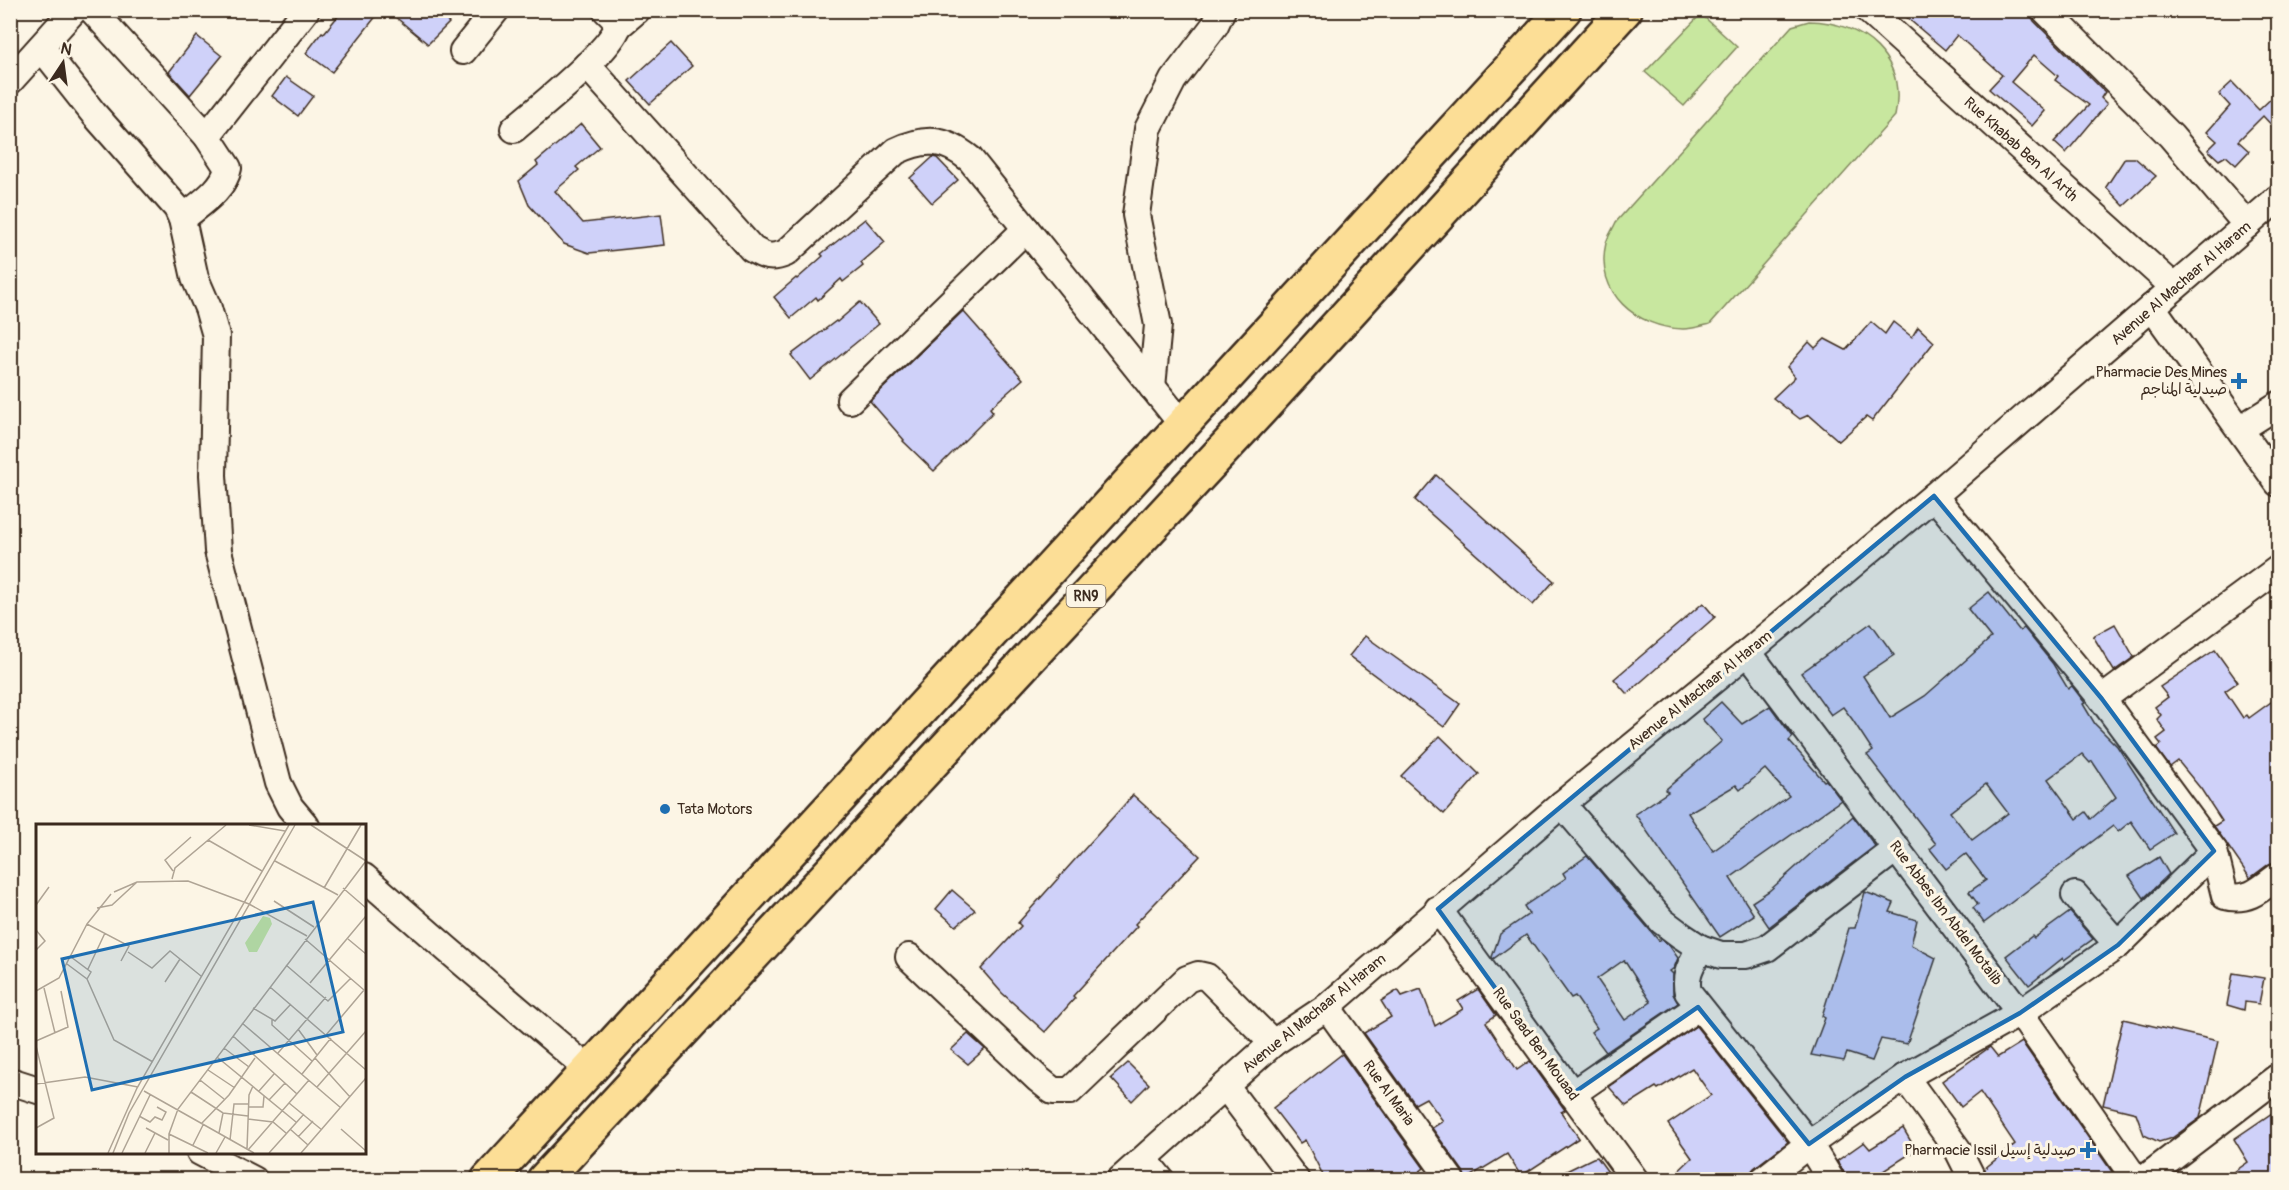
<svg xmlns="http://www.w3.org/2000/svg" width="2289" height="1190" viewBox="0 0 2289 1190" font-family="Pangolin,'Playpen Sans Arabic',sans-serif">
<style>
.green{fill:#c8e79f;stroke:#82885e;stroke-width:1.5}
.building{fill:#cfd1f9;stroke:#3b2a1e;stroke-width:1.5;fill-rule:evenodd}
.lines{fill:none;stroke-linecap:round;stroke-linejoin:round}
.minor-casing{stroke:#3b2a1e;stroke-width:30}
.major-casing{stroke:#3b2a1e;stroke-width:38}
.minor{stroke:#fcf5e5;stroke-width:26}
.major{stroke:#fcde96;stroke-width:33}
.marked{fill:#1f6fb2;fill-opacity:0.2;stroke:#1f6fb2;stroke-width:4.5;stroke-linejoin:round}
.poi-dot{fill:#1f6fb2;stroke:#fcf5e5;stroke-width:2}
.labels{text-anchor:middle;stroke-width:6;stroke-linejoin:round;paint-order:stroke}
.shield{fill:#fcf5e5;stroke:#75675a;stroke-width:1.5}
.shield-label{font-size:14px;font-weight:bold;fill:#3b2a1e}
.street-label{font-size:15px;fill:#3b2a1e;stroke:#fcf5e5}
.poi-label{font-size:15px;fill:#3b2a1e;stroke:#fcf5e5;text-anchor:end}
.inset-road{fill:none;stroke:#afa495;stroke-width:1.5}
.view{fill:#1f6fb2;fill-opacity:0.15;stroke:#1f6fb2;stroke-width:3}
.inset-edge{fill:none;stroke:#3b2a1e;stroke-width:3}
</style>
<rect width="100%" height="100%" fill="#fcf5e5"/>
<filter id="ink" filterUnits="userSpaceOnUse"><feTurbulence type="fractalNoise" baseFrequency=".0167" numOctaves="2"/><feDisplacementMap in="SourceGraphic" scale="12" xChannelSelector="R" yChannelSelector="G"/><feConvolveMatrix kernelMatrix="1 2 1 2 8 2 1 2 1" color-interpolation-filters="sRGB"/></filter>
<g filter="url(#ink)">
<g class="green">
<path d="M1701,14L1737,47L1684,106L1645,72Z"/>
<path d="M1809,21C1864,22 1907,58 1895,116L1710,324C1702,326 1692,329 1683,329C1637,328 1594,293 1606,243C1608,236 1613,229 1616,222L1792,26Z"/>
</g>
<g class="building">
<path d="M343,10H381L332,72L306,53L322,32L324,33Z"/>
<path d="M387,10H435L449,23L428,44Z"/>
<path d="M1898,10H2028L2034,21L2105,92L2101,98L2107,104L2066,153L2054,142L2089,105L2055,80L2058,76L2034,55L2011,82L2045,111L2032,126L1989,89L2002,75L1957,35L1945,50Z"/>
<path d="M197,36L222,56L190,95L169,72Z"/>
<path d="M671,43L692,66L650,104L629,81Z"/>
<path d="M286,77L313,96L298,116L272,96Z"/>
<path d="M2232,82L2259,110L2278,92V132L2263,116L2238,141L2249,151L2236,165L2226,156L2219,160L2208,150L2217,141L2207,132L2230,106L2219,94Z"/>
<path d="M581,124L600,147L576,167L579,170L555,191L583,223L661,214L665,245L589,253L564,244L529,205L519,181L538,165L536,162Z"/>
<path d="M933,157L937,158L958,180L932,203L910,178Z"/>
<path d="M2125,158H2135L2156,176L2124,206L2106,187Z"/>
<path d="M865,219L885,242L861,263L863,266L843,282L841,279L818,300L816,297L791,318L774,297L796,278L797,279L823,256L821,254Z"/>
<path d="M860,302L879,324L810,380L791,355L836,321L837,322Z"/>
<path d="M963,311L1023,379L990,408L993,412L934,471L903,441L904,440L870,401Z"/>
<path d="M1871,322L1885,334L1893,322L1912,337L1918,327L1934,342L1872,421L1866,417L1839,441L1809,415L1800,419L1773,398L1795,377L1787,367L1809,342L1815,348L1825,339L1846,350Z"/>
<path d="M1436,475L1554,581L1533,605L1415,500Z"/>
<path d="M1989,592L2020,631L2024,628L2053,664L2068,689L2072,686L2085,703L2083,704L2095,724L2117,746L2174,833L2150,849L2131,821L2118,832L2113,826L1984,923L1973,908L1978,904L1969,892L1986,880L1966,854L1946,869L1930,849L1936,844L1867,755L1873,751L1852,719L1843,707L1831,715L1801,673L1871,623L1894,655L1863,676L1890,718L1925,696L1991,638L1968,609ZM2082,754L2090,763L2092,761L2116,797L2091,819L2086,812L2077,819L2048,779ZM1986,784L2008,813L1972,840L1950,812Z"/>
<path d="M1703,603L1715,617L1627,694L1614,679Z"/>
<path d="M2115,624L2134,657L2114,671L2093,636Z"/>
<path d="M1365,636L1460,704L1444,727L1349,656Z"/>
<path d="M2215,650L2238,682L2225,691L2243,718L2247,715L2249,718L2278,697V861L2269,864L2250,878L2214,826L2222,821L2201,789L2178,761L2170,767L2156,748L2161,744L2157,739L2166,732L2157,719L2161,715L2155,707L2168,697L2160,687Z"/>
<path d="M1721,702L1742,724L1770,706L1793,737L1789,741L1824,781L1826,780L1841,800L1730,878L1754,915L1720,937L1635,814L1668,792L1665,790L1722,741L1702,719ZM1765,769L1789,796L1713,851L1688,813L1736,785L1740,790Z"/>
<path d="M1440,736L1479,774L1444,814L1401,776Z"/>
<path d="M1133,795L1200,856L1135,924L1137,926L1073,996L1075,998L1045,1032L1002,993L981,969L1021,926L1018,923Z"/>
<path d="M1853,816L1875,846L1769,927L1752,902L1769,891Z"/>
<path d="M1587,856L1659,941L1661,939L1669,945L1678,958L1674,968L1670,971L1673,974V994L1678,1003L1593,1061L1606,1052L1591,1032L1597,1028L1575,996L1571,998L1526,935L1493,959L1492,957L1500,934L1529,914L1524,906L1566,878L1563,873ZM1624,960L1651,1002L1625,1020L1597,979Z"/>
<path d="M2159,857L2169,874L2144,898L2129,876Z"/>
<path d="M952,890L975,910L956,926L936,909Z"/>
<path d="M1865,892L1894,903L1890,912L1917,920L1911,945L1936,958L1907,1044L1881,1039L1872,1061L1847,1053L1844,1061L1811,1055L1825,1018L1822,1016L1849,928H1855Z"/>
<path d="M2070,912L2093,939L2064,960L2063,958L2029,985L2006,956L2032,936L2034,938Z"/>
<path d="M2233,973L2264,978L2259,1004L2245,1002L2244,1010L2227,1005Z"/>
<path d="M1421,989L1435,1026L1463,1009L1458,1001L1478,989L1496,1015L1486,1022L1517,1070L1530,1061L1565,1110L1561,1112L1579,1138L1521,1176L1507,1154L1466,1179L1463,1171L1432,1128L1443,1121L1426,1098L1415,1104L1364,1033L1391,1017L1381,1001L1398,990L1402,996Z"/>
<path d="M2123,1019L2218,1041L2200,1118L2172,1138L2159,1142L2144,1135L2136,1113L2103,1105Z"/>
<path d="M1696,1026L1788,1142L1754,1168L1745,1179H1670L1692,1158L1668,1124L1711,1095L1692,1068L1658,1089L1656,1087L1626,1106L1609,1087Z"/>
<path d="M968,1034L985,1049L968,1064L951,1050Z"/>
<path d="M2022,1042L2117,1179H1988L1984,1169L2015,1144L1980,1092L1961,1107L1942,1081L1990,1047L1998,1057Z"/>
<path d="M1342,1054L1424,1168L1410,1179H1372L1369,1175L1360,1179H1325L1305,1140L1300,1143L1273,1108Z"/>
<path d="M1128,1063L1149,1084L1132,1101L1111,1078Z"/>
<path d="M2278,1109V1179H2224L2248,1162L2234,1139Z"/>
<path d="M1903,1128L1916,1150L1871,1179H1848L1837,1161L1864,1142L1870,1149Z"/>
<path d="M1597,1157L1613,1179H1550L1593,1158Z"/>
</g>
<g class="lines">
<g class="minor-casing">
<g id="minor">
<path d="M92,10L207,136L228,168C224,190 198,205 182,219"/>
<path d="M1868,10L2174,287"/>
<path d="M2045,10L2171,136L2247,225"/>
<path d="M618,26L637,10"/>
<path d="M41,47L94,114L177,208L182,219L195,278L208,308L216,336L213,475L218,551L278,783L290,807L306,826"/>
<path d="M463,51L496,10"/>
<path d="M587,65L752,249C765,257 772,259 786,253L896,151C925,137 944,138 970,159L1182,424"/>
<path d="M10,81L74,10"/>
<path d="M514,129C537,109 611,51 618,26L613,17L606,10"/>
<path d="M207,136L306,10"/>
<path d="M2152,307L2278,483"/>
<path d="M1152,387L1158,325L1136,215L1148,129L1173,80L1215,25L1222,10"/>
<path d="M850,400L1026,229"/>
<path d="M2240,429L2278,405"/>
<path d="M1934,496L2102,699L2214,851L2225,896C2248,902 2261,889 2278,876"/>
<path d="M1748,652L2020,1013L2136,1180"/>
<path d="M2102,699L2278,569"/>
<path d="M1562,804L1662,921L1682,936L1700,948L1721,955H1746L1767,948L1897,848"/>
<path d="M364,877L448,950L588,1069"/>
<path d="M2075,895L2118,945"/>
<path d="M1438,909L1635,1180"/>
<path d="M1700,948C1692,964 1684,974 1688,992L1809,1144L1831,1180"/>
<path d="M909,957L1038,1079L1053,1091H1070L1187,979L1198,975L1207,977L1273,1043"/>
<path d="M1327,1007L1451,1180"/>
<path d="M1905,1077L1958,1150L1973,1180"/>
<path d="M10,1081L38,1090"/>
<path d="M1226,1087L1296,1180"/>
<path d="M1572,1094L1698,1007"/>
<path d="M200,1152L254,1180"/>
<path d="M1144,1159L1161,1180"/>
<path d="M1120,1180L1273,1043L1327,1007L1562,804L1748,652L1934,496L2278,198"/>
<path d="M1763,1180L1809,1144L1905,1077L2020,1013L2118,945L2214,851"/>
<path d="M2143,1180L2278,1077"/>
</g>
</g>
<g class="major-casing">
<g id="major">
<path d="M488,1180L1564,10"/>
<path d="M544,1180L1263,407L1625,10"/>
</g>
</g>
<use href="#minor" class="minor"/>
<use href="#major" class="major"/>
</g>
</g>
<path class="marked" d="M1934,496L2102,699L2214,851L2118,945L2020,1013L1905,1077L1809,1144L1698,1007L1572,1094L1438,909Z"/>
<g class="poi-dot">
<path d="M2236 372h6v6h6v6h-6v6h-6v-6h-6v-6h6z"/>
<circle cx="665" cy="809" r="6"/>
<path d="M2085 1141h6v6h6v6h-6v6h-6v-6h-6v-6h6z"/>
</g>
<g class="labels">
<rect class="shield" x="1066.5" y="585" width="39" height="22" rx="4.5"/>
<g class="shield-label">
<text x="1086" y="601">RN9</text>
</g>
<g class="street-label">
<text transform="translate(2021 149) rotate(42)" y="5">Rue Khabab Ben Al Arth</text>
<text transform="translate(2181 283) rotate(-41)" y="5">Avenue Al Machaar Al Haram</text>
<text transform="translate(1700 690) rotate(-39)" y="5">Avenue Al Machaar Al Haram</text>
<text transform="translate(1946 913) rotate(53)" y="5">Rue Abbes Ibn Abdel Motalib</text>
<text transform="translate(1314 1013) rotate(-39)" y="5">Avenue Al Machaar Al Haram</text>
<text transform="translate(1536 1044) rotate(54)" y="5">Rue Saad Ben Mouaad</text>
<text transform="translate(1389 1093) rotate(54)" y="5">Rue Al Maria</text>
</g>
<g class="poi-label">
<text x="2227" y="377">Pharmacie Des Mines<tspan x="2227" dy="17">صيدلية المناجم</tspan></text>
<text x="677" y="814" text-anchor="start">Tata Motors</text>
<text x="2076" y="1155">Pharmacie Issil صيدلية إسيل</text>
</g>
</g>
<g transform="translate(36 824)">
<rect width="330" height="330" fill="#fcf5e5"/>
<path d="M227,92L234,94L236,100L221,128H213L209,119Z" fill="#c8e79f"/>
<path class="inset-road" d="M213,1L249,7M275,1L330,37M172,16L226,47M239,37L302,71M137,47L129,36L155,13M136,55L139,44L190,1M288,64L325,1M307,64L330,84M78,68L101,58L152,57L213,80L271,112M238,77L278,103M0,81L13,63M61,84L76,81L101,58M51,100L75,70M0,106L9,117L0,126M269,115L328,166M312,115L330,130M92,128L116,144L134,127L165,152M35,133L55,148L51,155M31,140L51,155L78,216L117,238M250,141L292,177L315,154M52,145L69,109M129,158L144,135M274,159L330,92M234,163L330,246M8,164L19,209M0,167L23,154L51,100L93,122L85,137M217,184L239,197L255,180M236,196V201L276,237M206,199L305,284M262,205L281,231M290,211L328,166M197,212L261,270M0,217L32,203L25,167M0,222L18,294L0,304M188,224L213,243M242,229L290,173M181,233L260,298M279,234L314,273M172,246L199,264M266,250L295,214M164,256L188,275M0,260L49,253L102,263M281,263L330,207M108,267L218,329M223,267L238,250M155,268L187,289L212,292M233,276L249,259M253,279L286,306M213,283H227L228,272M103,292L114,298L119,293L126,296L130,288L121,283M212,295L237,298L250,309M165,300L193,271L219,234M110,304L132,316M254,305L272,321M305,305L330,327M183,309L187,289M133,310L172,329M262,313L277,297M194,316L198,280H213M157,321L167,301M211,325L213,271L217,262M212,326L273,256M72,329L101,264L253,1M77,329L93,289L259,1M86,329L114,271M109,329L119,309M133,329V310L142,285L330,37M180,329L189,313M233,329L268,290M265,329L330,254"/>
<path class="view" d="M277,78L307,208L56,266L26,135Z"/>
<rect width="330" height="330" class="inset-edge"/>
</g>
<rect width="2289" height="1190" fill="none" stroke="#fcf5e5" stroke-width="36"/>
<rect x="18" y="18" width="2253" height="1154" fill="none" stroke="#3b2a1e" stroke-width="2" filter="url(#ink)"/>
<g transform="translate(63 63) rotate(13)" stroke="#fcf5e5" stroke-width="4.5" paint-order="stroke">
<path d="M0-4.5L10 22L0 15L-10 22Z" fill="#3b2a1e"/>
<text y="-9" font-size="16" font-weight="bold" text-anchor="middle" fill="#3b2a1e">N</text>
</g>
</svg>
